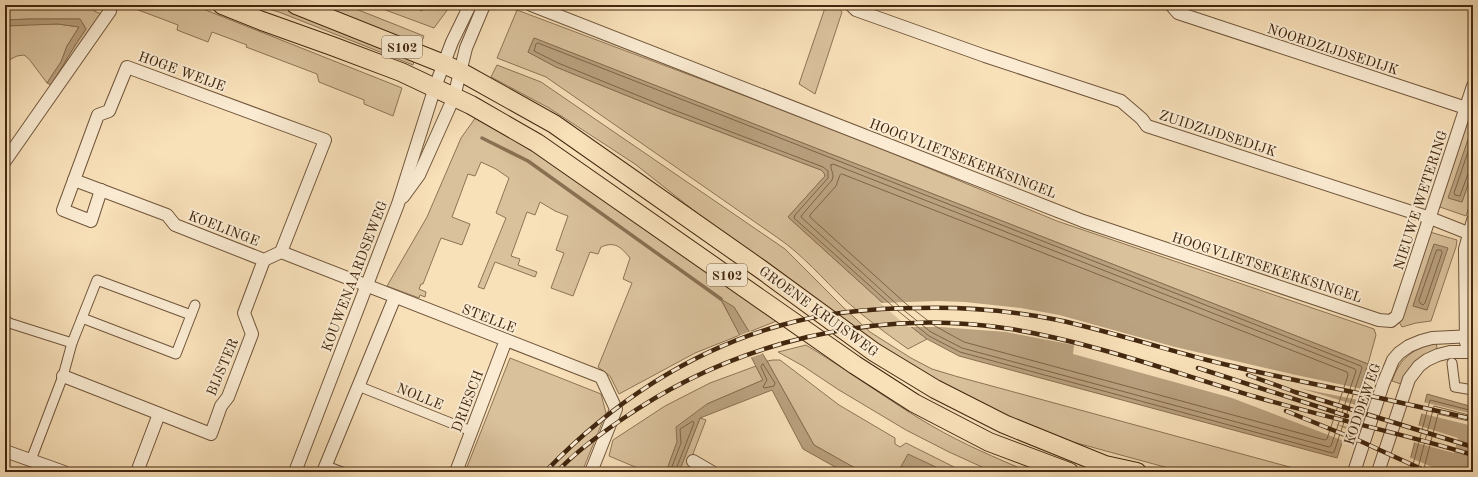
<svg xmlns="http://www.w3.org/2000/svg" width="1478" height="477" viewBox="0 0 1478 477" font-family="'Old Standard TT',serif">
<style>
.green{fill:#d9c19c;stroke:#8e7456;fill-rule:evenodd}
.water{fill:#baa17f;stroke:#8a7052}
.pier{fill:#f8e0b9}
.lines{fill:none;stroke-linecap:round;stroke-linejoin:round}
.shore{stroke:#7e6447;stroke-width:1}
.stream{stroke:#8a7052;stroke-width:3.5}
.pedestrian-casing{stroke:#70553a;stroke-width:11}
.minor-casing{stroke:#70553a;stroke-width:14}
.primary-casing{stroke:#42270f;stroke-width:20}
.pedestrian{stroke:#faebd2;stroke-width:9}
.minor{stroke:#faebd2;stroke-width:12}
.primary{stroke:#f8e0b9;stroke-width:18}
.rail-casing{stroke:#42270f;stroke-width:4.5}
.rail{stroke:#faebd2;stroke-width:3;stroke-dasharray:9;stroke-linecap:butt}
.labels{text-anchor:middle;stroke-width:4;stroke-linejoin:round;paint-order:stroke}
.shield{fill:#faebd2;stroke:#79624a;stroke-width:1}
.shield-label{font-size:13px;font-weight:bold;fill:#42270f}
.street-label{font-size:14px;fill:#42270f;stroke:#faebd2}
</style>
<rect width="100%" height="100%" fill="#f8e0b9"/>
<filter id="stains"><feTurbulence type="fractalNoise" baseFrequency=".005" numOctaves="4"/><feColorMatrix values="0 0 0 0 .2 0 0 0 0 .09 0 0 0 0 .02 0 0 0 .5 -.17"/></filter>
<radialGradient id="worn" r=".72"><stop offset=".6" stop-color="#630" stop-opacity="0"/><stop offset="1" stop-color="#630" stop-opacity=".3"/></radialGradient>
<g class="green">
<path d="M5,5H103L95,6L94,11L104,15L52,86L51,85C63,66 73,47 86,29L80,19H30L5,20Z"/>
<path d="M125,5H193L402,88L393,116L364,104V100L319,82L317,74L246,47L247,45L212,32L208,42L177,30L178,25Z"/>
<path d="M254,5H276L415,59L413,65L279,12Z"/>
<path d="M322,5H346L424,36L420,46L326,9Z"/>
<path d="M372,5H408L422,11L425,5H451L434,28Z"/>
<path d="M826,5H836L842,12L815,94L799,84Z"/>
<path d="M517,10L836,130L1057,221L1374,329L1376,335L1368,364L534,38L528,52L556,67L665,111L821,170L824,173L825,176L788,217L895,314L927,339L908,349C887,334 865,318 845,300C823,279 803,255 778,238L546,77L497,58Z"/>
<path d="M38,24H58L79,27L67,46L61,62L47,83L29,59L24,55L17,56L5,62V26Z"/>
<path d="M497,65L541,82L785,249L843,307L870,332L911,358L932,369L955,376L1308,472H1183L1051,436L1008,417L956,392L903,361L865,336L721,232L635,164L549,108L491,77Z"/>
<path d="M1473,98V125L1449,198L1462,202L1473,170V196L1466,216L1437,206Z"/>
<path d="M476,117L533,148L779,320L749,332L734,307L721,300L740,335L695,353L619,394L610,376L598,367L632,283L623,279L630,258C621,247 615,241 601,247L598,254L590,252L573,296L551,288L564,253L556,250L568,216L555,211L540,202L535,215L527,212L511,256L520,259L518,265L537,272L535,277L495,262L484,289L478,287L506,218L496,213L509,178L496,169L481,162L475,176L468,174L452,217L470,224L462,245L441,238L423,284H421L419,289L426,292L425,297L420,295L419,298L387,286L427,217L461,138Z"/>
<path d="M1430,232L1457,240L1456,247L1431,321L1416,323L1402,327L1399,322ZM1434,244L1427,310L1413,306Z"/>
<path d="M1436,341L1437,349L1401,384L1392,381C1400,357 1413,350 1436,341Z"/>
<path d="M806,345C849,371 889,401 932,426C963,444 996,458 1029,472H993L949,452L906,430L839,390L803,366L778,352Z"/>
<path d="M510,358L601,394L606,413L582,472H465Z"/>
<path d="M773,360H780L839,405L895,438V444L900,447L906,443L964,472H936L937,468L908,455L898,472H862L814,445L767,361Z"/>
<path d="M756,366L763,380L707,404L677,442L666,472H647L609,456L613,440L665,406L710,383Z"/>
<path d="M700,418L706,420L686,472H679Z"/>
</g>
<g class="water">
<path d="M30,19H80L86,29C73,47 63,66 51,85L47,83L61,62L67,46L79,27L58,24L5,26V20Z"/>
<path d="M534,38L1368,364L1337,458L959,356L927,339L895,314L788,217L825,176L824,173L821,170L665,111L556,67L528,52Z"/>
<path d="M1473,125V170L1462,202L1448,198Z"/>
<path d="M1434,244L1448,248L1427,310L1413,306Z"/>
<path d="M721,299L734,307L767,361L814,445L862,472H844L803,449L772,390L700,418L679,472H666L677,442L676,427L707,404L763,380Z"/>
<path d="M1427,394L1473,407V472H1407Z"/>
<path d="M908,454L938,468L936,472H898Z"/>
</g>
<g class="pier">
<path d="M937,301L965,302L1021,308L1059,315L1175,347L1296,375L1362,389L1358,400L1299,388L1356,405L1349,427L1335,424L1348,430L1344,441L1232,398L1073,354L1074,345L1006,332L940,327H908L880,303Z"/>
<path d="M751,331L764,353L750,358L738,336Z"/>
<path d="M1423,402L1473,414V426L1420,413Z"/>
<path d="M1417,425L1458,438L1454,453L1413,442Z"/>
<path d="M1409,457L1418,461L1444,472H1415L1406,468Z"/>
</g>
<g class="lines">
<g class="shore">
<path d="M538,43L1361,366L1362,368L1334,452L1332,453L960,352L929,336L898,311L794,218L795,215L828,178V171L823,167L666,107L558,63L534,51L536,44Z"/>
<path d="M1473,137L1454,193L1455,195L1460,196L1468,174L1473,171"/>
<path d="M831,165L833,164L1355,369L1356,371L1331,446L1329,447L962,348L931,332L901,308L801,217L802,215L832,180C835,174 830,170 831,165Z"/>
<path d="M842,174L1347,372L1348,375L1327,439L1325,440L964,342L935,326L905,303L810,217V215L836,186L840,175Z"/>
<path d="M1437,250H1441L1442,253L1425,303L1423,305L1420,303L1419,301Z"/>
<path d="M763,364L775,383L774,386L765,388L763,387L767,380L761,367Z"/>
<path d="M670,472L681,443L680,429L693,421L694,423L675,472"/>
<path d="M1411,472L1430,400L1473,411"/>
<path d="M1417,472L1434,406L1473,416"/>
<path d="M1423,472L1438,414L1473,422"/>
</g>
<path class="stream" d="M482,138L528,161L721,299"/>
<g class="pedestrian-casing">
<g id="pedestrian">
<path d="M82,318L176,354L195,305"/>
<path d="M6,322L72,343"/>
<path d="M1452,363L1455,387L1473,390"/>
<path d="M358,386L471,431"/>
<path d="M31,460L63,376L72,343L97,280L191,315"/>
<path d="M326,466L342,472"/>
</g>
</g>
<g class="minor-casing">
<g id="minor">
<path d="M531,5L1083,221L1379,320L1391,321L1397,316L1473,86"/>
<path d="M851,5L856,10L985,56L1121,101L1142,119L1147,126L1430,218L1473,235"/>
<path d="M1171,5L1178,13L1466,108"/>
<path d="M5,161L110,11"/>
<path d="M74,180L167,215L175,225L264,260L281,252L601,377L616,409L591,472"/>
<path d="M101,190L91,221L63,210L98,115L109,111L127,67L325,140L281,252"/>
<path d="M403,197L419,175L454,97L466,48L484,5"/>
<path d="M5,325L6,322"/>
<path d="M1466,343L1465,249L1473,220"/>
<path d="M63,376L211,434L221,406L228,397L252,334L244,313L264,260"/>
<path d="M5,451L64,472"/>
<path d="M693,461L712,472"/>
<path d="M137,472L159,414"/>
<path d="M295,472L398,204L435,87L452,42L470,5"/>
<path d="M323,472L395,297"/>
<path d="M456,472L506,340"/>
<path d="M1354,472L1383,384L1393,360L1399,353L1409,346L1421,341L1432,338L1473,336"/>
<path d="M1378,472L1409,379L1419,366L1427,360L1438,355L1450,352H1473"/>
</g>
</g>
<g class="primary-casing">
<g id="primary">
<path d="M222,5L262,21L332,46L401,72L471,105L537,143L855,365L914,403L989,442L1069,472"/>
<path d="M296,5L444,64L461,72L554,124L762,270L874,352L935,389L1004,424L1105,465L1137,472"/>
</g>
</g>
<use href="#pedestrian" class="pedestrian"/>
<use href="#minor" class="minor"/>
<use href="#primary" class="primary"/>
<g class="rail-casing">
<g id="rail">
<path d="M1198,368L1347,416"/>
<path d="M1248,375L1295,392L1473,447"/>
<path d="M1286,411L1360,441L1428,472"/>
<path d="M545,472C610,404 691,350 782,325C827,312 874,308 920,308C966,307 1013,311 1058,320C1108,331 1157,347 1207,360C1258,373 1310,383 1362,394C1399,402 1436,411 1473,419"/>
<path d="M557,472C575,452 599,435 621,420C732,342 877,307 1011,329C1095,343 1175,373 1256,397C1328,418 1401,433 1473,455"/>
</g>
</g>
<use href="#rail" class="rail"/>
</g>
<g class="labels">
<g class="shield">
<rect x="382" y="36" width="40" height="22" rx="3"/>
<rect x="707" y="264" width="40" height="22" rx="3"/>
</g>
<g class="shield-label">
<text x="402" y="52">S102</text>
<text x="727" y="280">S102</text>
</g>
<g class="street-label">
<text transform="translate(1333 49) rotate(18)" y="5">NOORDZIJDSEDIJK</text>
<text transform="translate(182 71) rotate(20)" y="5">HOGE WEIJE</text>
<text transform="translate(1218 133) rotate(18)" y="5">ZUIDZIJDSEDIJK</text>
<text transform="translate(963 158) rotate(21)" y="5">HOOGVLIETSEKERKSINGEL</text>
<text transform="translate(1420 200) rotate(-72)" y="5">NIEUWE WETERING</text>
<text transform="translate(224 228) rotate(21)" y="5">KOELINGE</text>
<text transform="translate(1267 267) rotate(18)" y="5">HOOGVLIETSEKERKSINGEL</text>
<text transform="translate(354 276) rotate(-69)" y="5">KOUWENAARDSEWEG</text>
<text transform="translate(819 311) rotate(36)" y="5">GROENE KRUISWEG</text>
<text transform="translate(489 318) rotate(21)" y="5">STELLE</text>
<text transform="translate(222 367) rotate(-67)" y="5">BIJSTER</text>
<text transform="translate(420 396) rotate(22)" y="5">NOLLE</text>
<text transform="translate(467 401) rotate(-69)" y="5">DRIESCH</text>
<text transform="translate(1362 404) rotate(-71)" y="5">KODDEWEG</text>
</g>
</g>
<rect width="1478" height="477" fill="none" stroke="#f8e0b9" stroke-width="20"/>
<rect x="6" y="6" width="1466" height="465" fill="none" stroke="#42270f" stroke-width="2"/>
<rect x="10" y="10" width="1458" height="457" fill="none" stroke="#42270f"/>
<rect width="100%" height="100%" filter="url(#stains)"/>
<rect width="100%" height="100%" fill="url(#worn)"/>
</svg>
